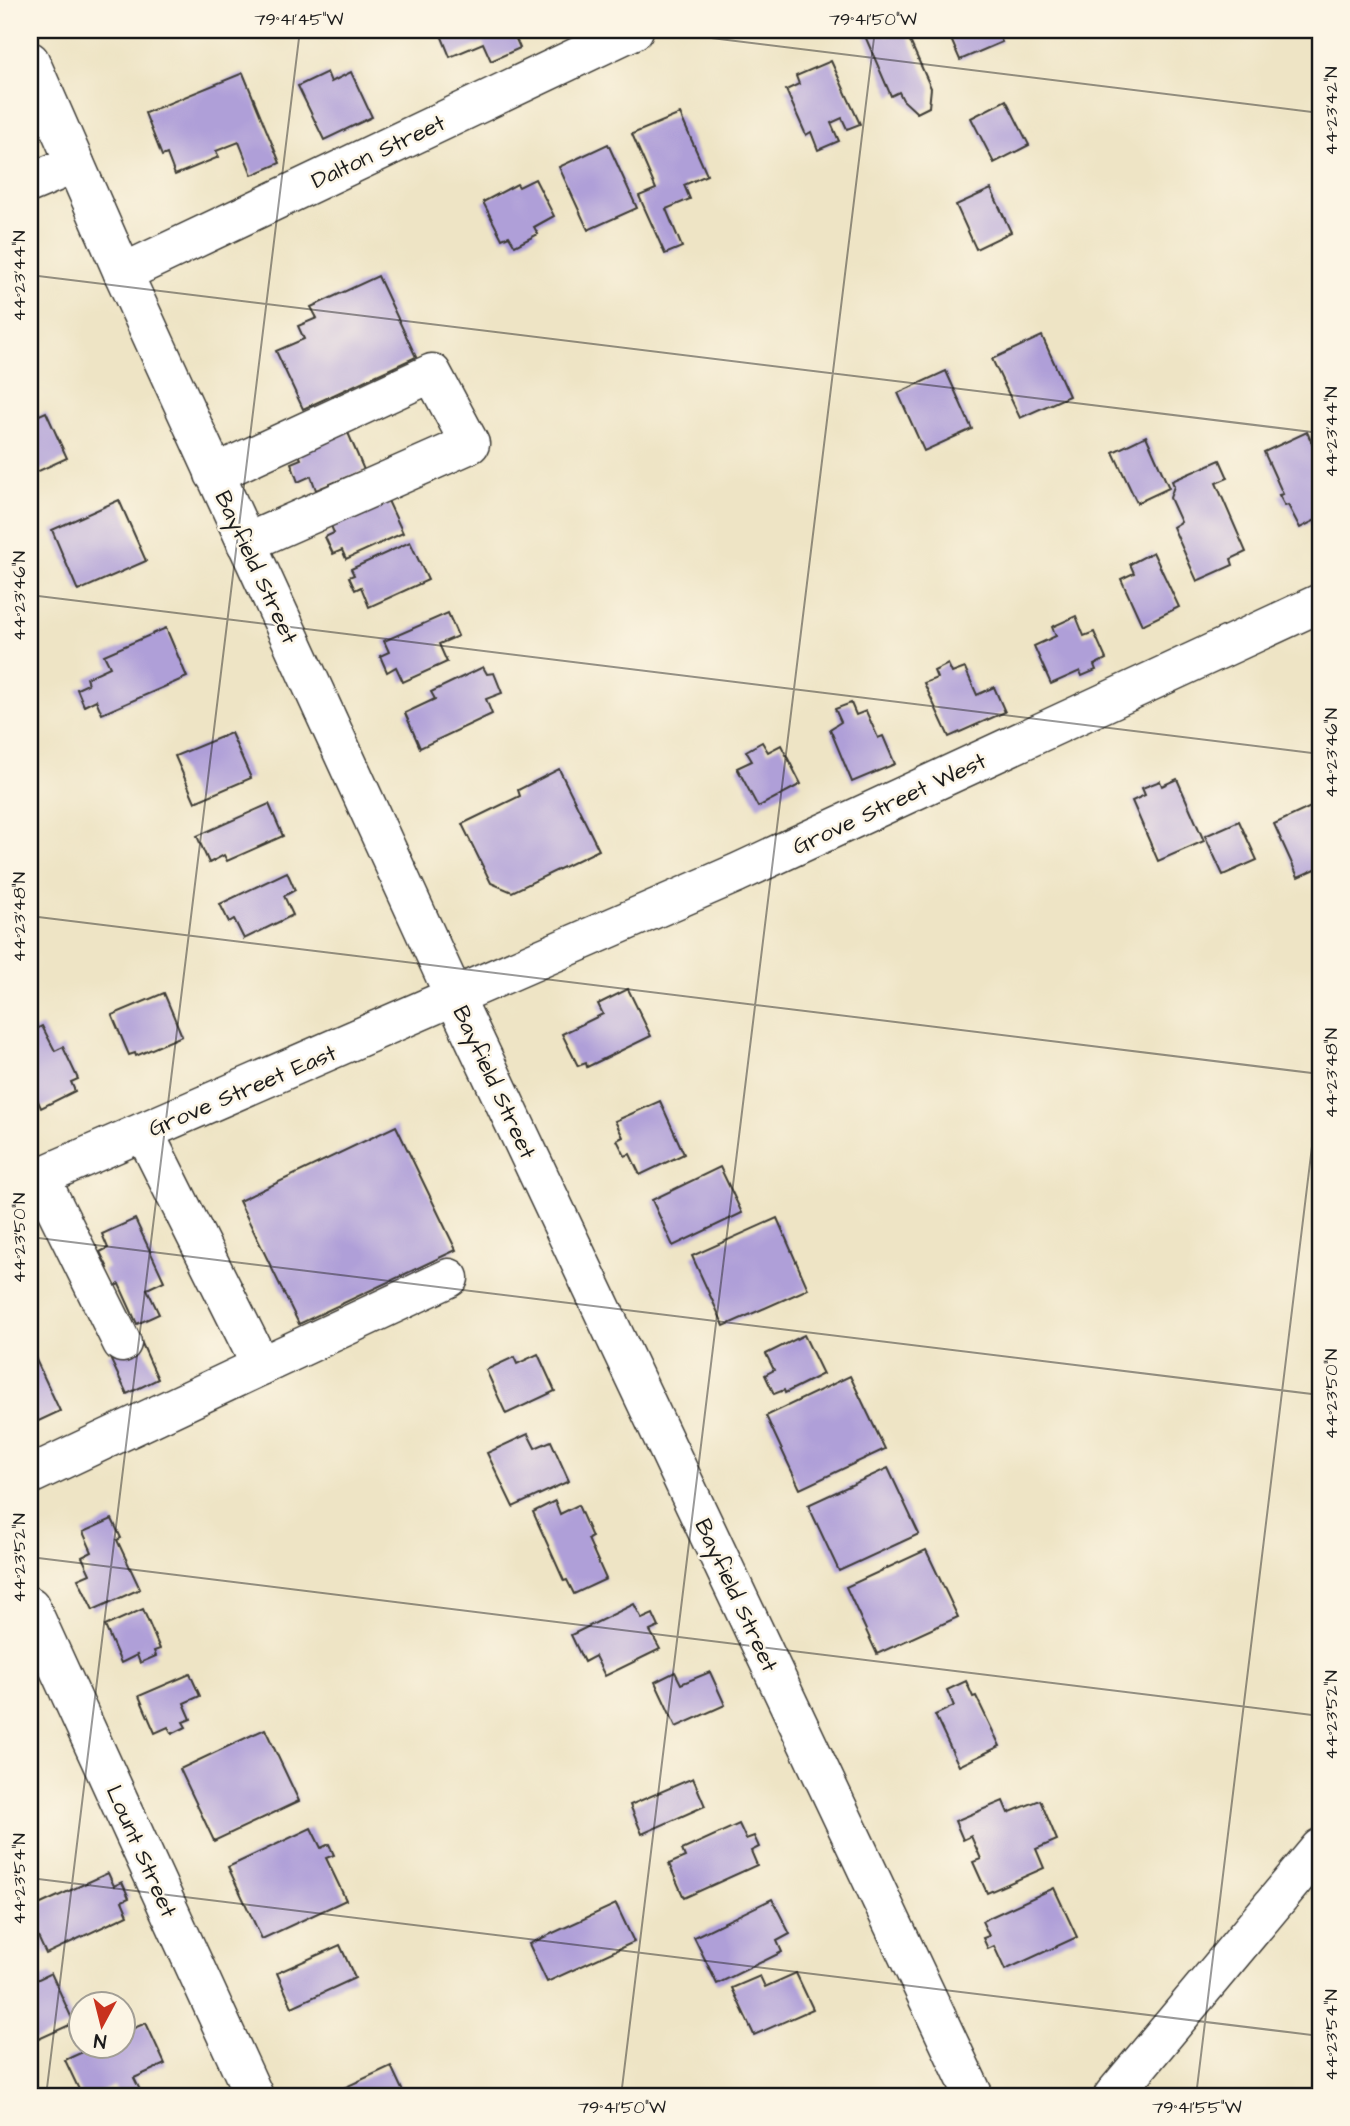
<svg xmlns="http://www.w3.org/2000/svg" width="1350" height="2126" viewBox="0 0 1350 2126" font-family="'Architects Daughter',sans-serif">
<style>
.building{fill:#af9fd8}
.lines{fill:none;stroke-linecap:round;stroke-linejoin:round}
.minor-casing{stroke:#3c3a35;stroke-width:41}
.major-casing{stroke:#3c3a35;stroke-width:41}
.highway-casing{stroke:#3c3a35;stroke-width:41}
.minor{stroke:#fff;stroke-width:38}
.major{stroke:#fff;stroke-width:38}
.highway{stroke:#fff;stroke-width:38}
.ticks{fill:none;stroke:#1c1c1c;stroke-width:2;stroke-opacity:0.45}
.labels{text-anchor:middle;stroke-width:5;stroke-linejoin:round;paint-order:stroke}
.street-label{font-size:23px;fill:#1c1c1c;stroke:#fcf5e5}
.neatline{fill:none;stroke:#1c1c1c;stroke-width:2.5}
.ticks-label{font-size:18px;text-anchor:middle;fill:#1c1c1c}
</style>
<rect width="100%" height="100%" fill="#fcf5e5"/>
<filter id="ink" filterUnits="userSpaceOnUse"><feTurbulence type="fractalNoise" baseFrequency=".0143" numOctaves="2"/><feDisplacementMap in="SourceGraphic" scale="14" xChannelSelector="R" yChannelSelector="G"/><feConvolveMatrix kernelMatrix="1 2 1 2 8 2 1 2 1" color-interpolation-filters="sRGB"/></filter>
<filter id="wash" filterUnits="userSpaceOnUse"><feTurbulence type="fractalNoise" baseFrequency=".00686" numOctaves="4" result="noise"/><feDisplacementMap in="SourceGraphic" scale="28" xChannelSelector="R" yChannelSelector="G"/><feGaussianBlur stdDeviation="1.57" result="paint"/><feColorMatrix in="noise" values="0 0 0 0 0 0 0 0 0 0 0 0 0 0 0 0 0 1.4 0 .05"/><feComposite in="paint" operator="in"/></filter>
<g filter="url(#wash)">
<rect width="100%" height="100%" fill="#eee4c5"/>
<g id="blocks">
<g class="building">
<path d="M439,30H512L520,48L491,61L483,43L450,57Z"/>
<path d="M879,30H884L886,36L905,30L931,88L929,107L917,113L903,100L899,92L891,96L865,36Z"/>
<path d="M947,30H996L1002,42L960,60Z"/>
<path d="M831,61L860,124L847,129L842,118L831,123L839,141L818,150L811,132L806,135L786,90L799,84L796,76Z"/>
<path d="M327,72L331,82L351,72L372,117L324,140L298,86Z"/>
<path d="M243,73L280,163L252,175L239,142L216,151L219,157L175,175L167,154L162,156L145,113Z"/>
<path d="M1006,100L1029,145L994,163L971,118Z"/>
<path d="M680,114L707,175L684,185L690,199L666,209L682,247L665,254L639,196L656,189L632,134Z"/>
<path d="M608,144L637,208L588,230L559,167Z"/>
<path d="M535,179L554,216L534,227L538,234L515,246L509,236L502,239L483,202L517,184L519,187Z"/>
<path d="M991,189L1011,232L976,249L956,205Z"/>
<path d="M378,276L416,357L303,409L276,351L304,339L298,326L317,318L311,307Z"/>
<path d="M1042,336L1069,396L1020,418L992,359Z"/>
<path d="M946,371L972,429L924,451L898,393Z"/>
<path d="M46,412L67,458L30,475V419Z"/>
<path d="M346,428L364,470L316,490L311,476L298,482L291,463L301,459L297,450Z"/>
<path d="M1307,432L1320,461V518L1300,528L1288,505L1285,506L1279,495L1283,494L1264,452Z"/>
<path d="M1146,436L1169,488L1137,503L1113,452Z"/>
<path d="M1220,460L1228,478L1216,483L1246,552L1231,559L1233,565L1197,581L1173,527L1181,522L1170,498L1174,486L1172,481Z"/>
<path d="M383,490L403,533L346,559L342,550L333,554L325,537L334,533L327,516Z"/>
<path d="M119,500L146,561L78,591L52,530Z"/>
<path d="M410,542L428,580L369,607L361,587L355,590L349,577L354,575L351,569Z"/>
<path d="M1153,552L1179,607L1142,625L1121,579L1134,573L1130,564Z"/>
<path d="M448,613L458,636L439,644L447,662L403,682L396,667L387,672L380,656L389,652L384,641Z"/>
<path d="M1076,616L1084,636L1094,632L1106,659L1094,665L1096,670L1082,676L1080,671L1051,684L1034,646L1056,636L1052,627Z"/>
<path d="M166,628L187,677L102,714L96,700L84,706L77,689L88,684L86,678L110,667L104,655Z"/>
<path d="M948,664L952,673L965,668L977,695L994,687L1005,712L949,737L924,683L937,678L934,671Z"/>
<path d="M483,667L487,674L494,673L502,693L486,699L492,714L420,748L405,713L435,699L431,692Z"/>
<path d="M851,703L856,715L866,711L878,738L883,736L895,764L852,782L830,729L841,722L835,709Z"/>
<path d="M231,733L251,778L195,802L175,756Z"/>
<path d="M762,742L768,752L781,745L801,784L758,807L737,768L752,761L746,751Z"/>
<path d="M559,769L599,850L512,892L491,883L462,824L520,796L518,790Z"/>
<path d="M1177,779L1204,841L1158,861L1132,801L1145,795L1142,788L1160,781L1162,786Z"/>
<path d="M269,804L283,836L227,861L224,855L209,863L197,836Z"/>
<path d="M1315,805L1320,817V867L1298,877L1274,824Z"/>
<path d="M1239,821L1257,860L1223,875L1205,836Z"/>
<path d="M287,872L295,890L284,896L293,915L244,939L234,919L229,922L220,904Z"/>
<path d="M628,989L651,1036L587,1067L586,1063L578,1066L562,1034L603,1014L598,1004Z"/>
<path d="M164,993L182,1036L136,1056L135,1053L129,1055L112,1015Z"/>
<path d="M42,1026L55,1051L63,1047L78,1079L71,1082L75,1091L41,1108L30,1083V1032Z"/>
<path d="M660,1101L684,1154L640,1175L630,1154L625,1156L617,1140L623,1137L615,1121Z"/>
<path d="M396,1126L456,1250L299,1324L239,1201Z"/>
<path d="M720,1167L742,1213L673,1246L652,1200Z"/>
<path d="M777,1218L808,1289L724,1326L692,1256Z"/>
<path d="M135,1219L164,1281L147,1289L159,1314L137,1324L119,1284L111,1288L103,1270L108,1268L100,1252L108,1248L102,1234Z"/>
<path d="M804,1335L823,1374L785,1393L784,1390L774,1394L765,1375L774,1370L766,1354Z"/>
<path d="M140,1339L158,1379L127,1394L108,1354Z"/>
<path d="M30,1347L60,1411L30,1425Z"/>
<path d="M538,1354L555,1391L506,1414L486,1370L514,1357L517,1364Z"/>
<path d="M850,1376L885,1449L800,1489L766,1416Z"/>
<path d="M528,1434L535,1448L551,1441L569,1481L513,1507L487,1453Z"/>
<path d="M888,1468L919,1534L839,1571L808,1505Z"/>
<path d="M555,1501L560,1514L578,1505L592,1537L588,1539L606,1579L574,1594L567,1580L564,1581L533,1512Z"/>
<path d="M112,1519L121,1538L117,1540L140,1589L93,1610L78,1579L90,1574L82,1557L92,1552L83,1532Z"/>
<path d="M926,1550L958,1617L877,1654L846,1587Z"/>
<path d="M634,1604L642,1619L653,1614L659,1627L650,1631L660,1649L605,1676L595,1656L584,1662L571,1635Z"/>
<path d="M143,1609L160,1649L154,1651L156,1656L140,1663L137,1655L121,1663L105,1626Z"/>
<path d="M675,1672L681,1684L710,1672L725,1705L676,1727L655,1682Z"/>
<path d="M190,1674L200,1696L184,1703L191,1719L183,1722L186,1727L172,1734L168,1727L155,1733L139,1696Z"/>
<path d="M966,1681L973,1697L976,1696L1000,1746L959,1766L935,1715L954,1706L947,1690Z"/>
<path d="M265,1729L299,1801L214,1841L180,1769Z"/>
<path d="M693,1778L705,1806L642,1834L630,1805Z"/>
<path d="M1040,1800L1057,1840L1036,1849L1044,1868L987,1893L973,1862L981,1859L971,1836L963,1840L955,1821L1003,1801L1008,1813Z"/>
<path d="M739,1824L746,1839L754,1836L759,1847L751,1851L757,1865L684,1898L669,1864L685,1857L682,1850Z"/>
<path d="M311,1828L321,1848L329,1844L334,1855L326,1858L346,1900L262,1939L228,1867Z"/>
<path d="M108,1873L114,1886L122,1882L129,1898L122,1901L128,1915L46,1954L30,1920V1909Z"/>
<path d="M1054,1888L1077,1937L1005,1970L994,1946L988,1949L983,1938L989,1936L982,1921Z"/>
<path d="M772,1899L790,1934L777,1941L782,1952L717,1984L694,1937Z"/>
<path d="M616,1904L634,1942L547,1982L529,1944Z"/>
<path d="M340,1945L355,1978L292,2007L277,1973Z"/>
<path d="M51,1973L74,2023L30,2043V1983Z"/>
<path d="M796,1973L813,2009L754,2035L732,1988L760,1976L765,1987Z"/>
<path d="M146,2023L165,2064L134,2078L140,2090L126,2096H119L114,2086L91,2096H82L65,2060L96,2046H122V2033Z"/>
<path d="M391,2066L405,2096H334L333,2093Z"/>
</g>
</g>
</g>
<g filter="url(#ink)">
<use href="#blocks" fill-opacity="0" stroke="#3c3a35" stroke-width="2"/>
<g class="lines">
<g class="minor-casing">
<g id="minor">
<path d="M30,183L75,164"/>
<path d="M123,273L634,30"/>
<path d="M214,474L432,373L470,444L246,543"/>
<path d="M144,1132L261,1366L449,1278"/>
<path d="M40,1177L122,1343"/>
<path d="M30,1181L737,873L1320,603"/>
<path d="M30,1475L261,1366"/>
<path d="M30,1606L254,2096"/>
</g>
</g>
<g class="major-casing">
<path id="major" d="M30,61L123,273L455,998L974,2096"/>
</g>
<g class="highway-casing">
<path id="highway" d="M1113,2096L1320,1848"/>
</g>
<use href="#minor" class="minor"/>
<use href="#major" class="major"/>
<use href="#highway" class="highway"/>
</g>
</g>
<path class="ticks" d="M646,30L1320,113M30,275L1320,433M30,595L1320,754M30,916L1320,1074M30,1237L1320,1395M30,1557L1320,1716M30,1878L1320,2036M46,2096L300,30M621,2096L875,30M1196,2096L1320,1081"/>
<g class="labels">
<g class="street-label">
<text transform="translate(378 151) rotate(-25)" y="8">Dalton Street</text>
<text transform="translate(257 567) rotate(65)" y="8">Bayfield Street</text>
<text transform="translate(889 803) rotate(-25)" y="8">Grove Street West</text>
<text transform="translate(495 1082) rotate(65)" y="8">Bayfield Street</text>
<text transform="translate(242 1090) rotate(-23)" y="8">Grove Street East</text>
<text transform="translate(737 1595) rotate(65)" y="8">Bayfield Street</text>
<text transform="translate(142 1851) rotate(66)" y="8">Lount Street</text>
</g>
</g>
<rect width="1350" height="2126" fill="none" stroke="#fcf5e5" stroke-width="77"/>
<g transform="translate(102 2025) rotate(187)"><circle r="33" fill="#fcf5e5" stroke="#a29e95" stroke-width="2"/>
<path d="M0-5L12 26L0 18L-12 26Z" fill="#c8321e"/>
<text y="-10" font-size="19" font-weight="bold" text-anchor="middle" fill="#1c1c1c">N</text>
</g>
<rect x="38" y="38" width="1274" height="2050" class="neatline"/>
<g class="ticks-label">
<text x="299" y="25">79°41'45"W</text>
<text x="873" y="25">79°41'50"W</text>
<text transform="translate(1331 111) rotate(-90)" y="6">44°23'42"N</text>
<text transform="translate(19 276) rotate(-90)" y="6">44°23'44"N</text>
<text transform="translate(1331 432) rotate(-90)" y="6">44°23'44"N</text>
<text transform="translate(19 596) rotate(-90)" y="6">44°23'46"N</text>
<text transform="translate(1331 753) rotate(-90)" y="6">44°23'46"N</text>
<text transform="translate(19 917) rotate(-90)" y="6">44°23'48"N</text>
<text transform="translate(1331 1073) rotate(-90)" y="6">44°23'48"N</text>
<text transform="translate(19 1238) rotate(-90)" y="6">44°23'50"N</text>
<text transform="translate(1331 1394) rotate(-90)" y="6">44°23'50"N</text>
<text transform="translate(19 1558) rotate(-90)" y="6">44°23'52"N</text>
<text transform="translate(1331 1715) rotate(-90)" y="6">44°23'52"N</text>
<text transform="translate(19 1879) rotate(-90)" y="6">44°23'54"N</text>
<text transform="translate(1331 2035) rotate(-90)" y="6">44°23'54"N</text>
<text x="622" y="2113">79°41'50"W</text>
<text x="1197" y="2113">79°41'55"W</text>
</g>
</svg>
